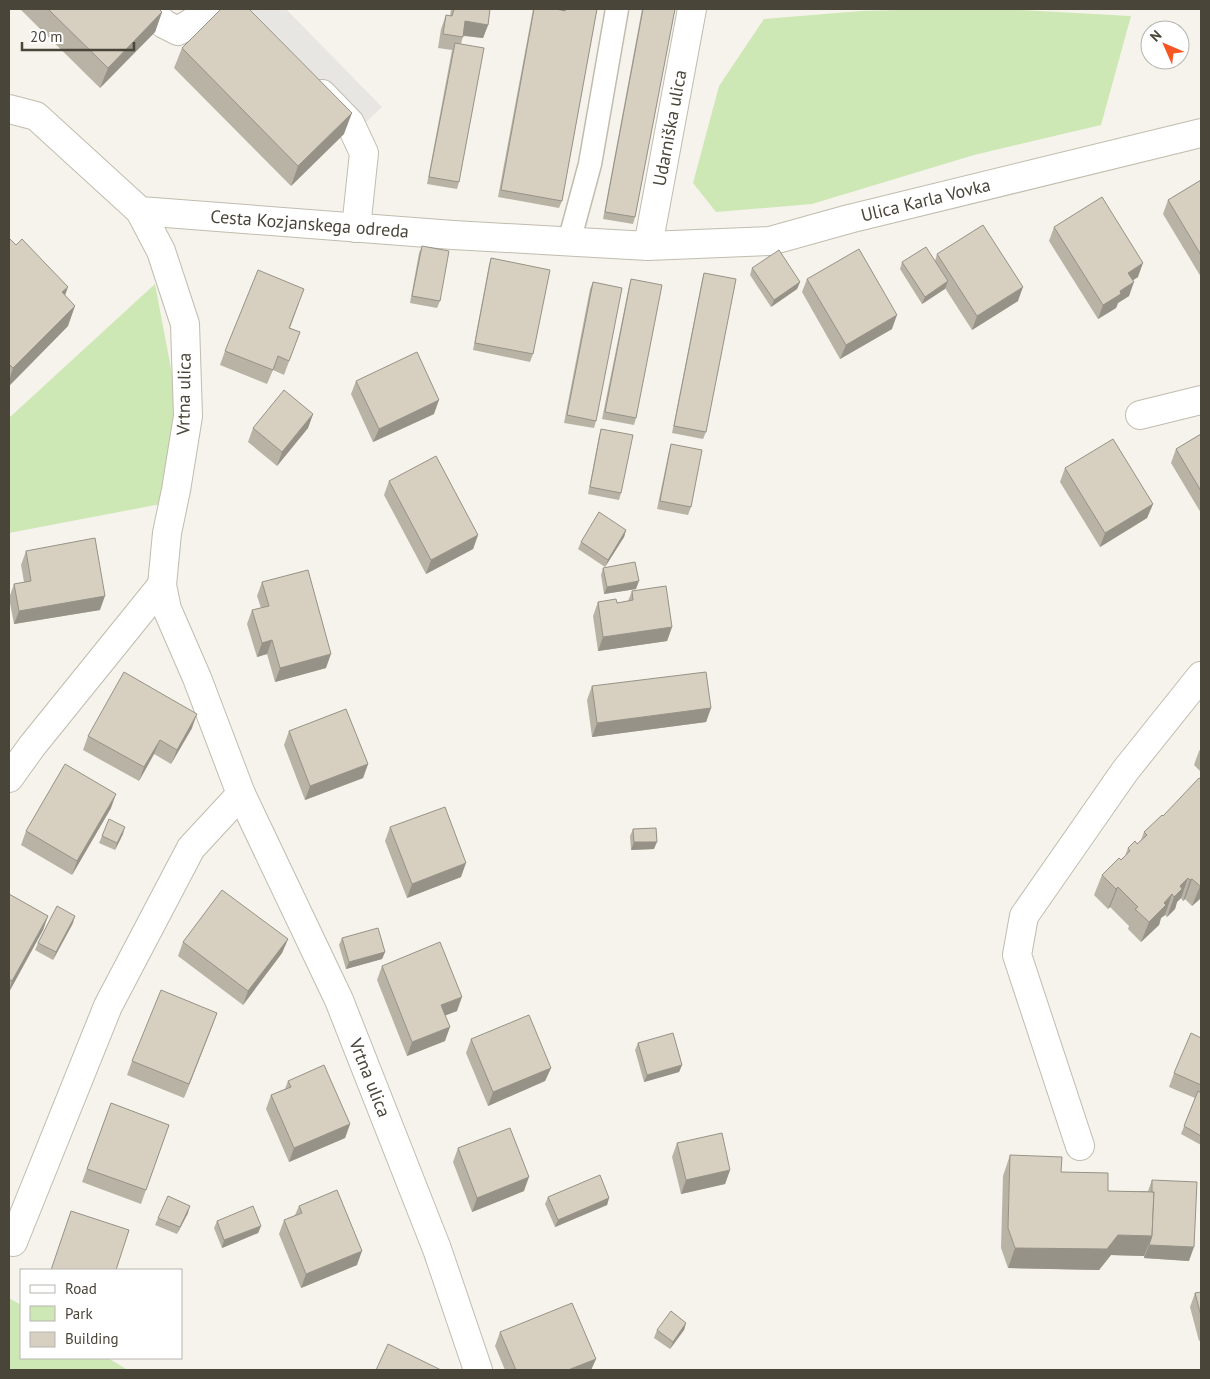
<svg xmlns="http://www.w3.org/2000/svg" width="1210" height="1379" viewBox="0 0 1210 1379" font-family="'PT Sans',sans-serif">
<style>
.green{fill:#cde8b5}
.parking{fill:#e7e6e3}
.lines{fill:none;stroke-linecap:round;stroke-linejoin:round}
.service-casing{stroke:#c1bcae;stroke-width:25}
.minor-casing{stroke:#c1bcae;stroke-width:30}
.service{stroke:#fff;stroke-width:22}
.minor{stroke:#fff;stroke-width:28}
.wall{fill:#b9b3a6}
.shaded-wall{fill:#969287}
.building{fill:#d7d0c1;stroke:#969287}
.labels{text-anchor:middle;stroke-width:5;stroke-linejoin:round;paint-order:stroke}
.street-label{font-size:18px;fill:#4a4539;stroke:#fff}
</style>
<rect width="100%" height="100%" fill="#f5f3eb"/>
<g class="green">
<path d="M939,9H1000L1131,16L1101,125L974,155L812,204L716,212L693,183L719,86L764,19L861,11Z"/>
<path d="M155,284L177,400L166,503L9,533V418Z"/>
<path d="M9,1298L21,1305V1358H108L128,1370H9Z"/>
</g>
<path class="parking" d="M250,9H286L382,107L363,125Z"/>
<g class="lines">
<g class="service-casing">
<path id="service" d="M569,242L590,164L617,9"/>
</g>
<g class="minor-casing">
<g id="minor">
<path d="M149,9L164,24L178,31L213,9"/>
<path d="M322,94L350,123L364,153L356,228"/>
<path id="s1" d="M9,109L36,116L140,211L453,235L648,246L770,241L849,219L1201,133"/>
<path id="s2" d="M140,211L161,251L185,324L188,416L176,490L167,533L162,585L167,609L197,678L241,794L339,1000L437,1249L478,1370"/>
<path id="s3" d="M648,246L692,9"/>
<path d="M1140,415L1201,400"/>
<path d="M9,778L32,746L162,585"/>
<path d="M1080,1146L1017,955L1024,916L1125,771L1201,676"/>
<path d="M13,1242L108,1006L191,848L241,794"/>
</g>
</g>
<use href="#service" class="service"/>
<use href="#minor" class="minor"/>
</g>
<g class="wall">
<path d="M20,9H159L162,12L155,32L100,88Z"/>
<path d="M451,9H490L488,25L483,38L463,36L461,44L459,182L457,189L427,184L452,50L438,48L441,29L446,15L450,16Z"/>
<path d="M533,9H557L564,10V9H597L562,201L559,208L498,197Z"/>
<path d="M642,9H675L635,217L633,224L603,219Z"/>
<path d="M182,48L344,134L291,186L174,68Z"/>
<path d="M1201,180V277L1163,214L1168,200Z"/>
<path d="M1054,227L1138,277L1133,280L1129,296L1118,303L1116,308L1098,319L1049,241Z"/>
<path d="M9,238L65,296L68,326L9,386Z"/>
<path d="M422,246L440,301L437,308L410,303L419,253Z"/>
<path d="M937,254L1018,301L972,330L945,288L922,304L900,269L902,262L935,261Z"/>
<path d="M491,258L533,354L530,362L473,350L489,265Z"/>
<path d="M752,268L800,282L797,289L771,307L750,275Z"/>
<path d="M704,273L706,432L703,439L672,433L702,280Z"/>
<path d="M631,279L636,418L634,425L602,419L629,286Z"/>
<path d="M807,279L892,329L840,359L802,292Z"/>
<path d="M593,282L596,421L594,428L564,423L590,289Z"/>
<path d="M299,303L290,328L300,332L284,375L273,370L267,384L220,365L225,351Z"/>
<path d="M356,381L434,414L373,442L351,394Z"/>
<path d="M313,414L308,428L277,466L248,442L253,428Z"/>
<path d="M601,429L621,493L619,500L588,494L599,436Z"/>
<path d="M1201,434V513L1171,463L1176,449Z"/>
<path d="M671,444L691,507L688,515L657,509L669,451Z"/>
<path d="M1065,468L1153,504L1147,518L1100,547L1060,482Z"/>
<path d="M389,481L478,535L473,549L426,574L384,495Z"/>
<path d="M626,530L624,537L605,567L578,549L581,542Z"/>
<path d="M26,551L100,610L14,624L9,598L14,584L24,582L21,565Z"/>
<path d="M603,568L636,589L604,594L601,575Z"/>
<path d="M262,582L326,668L275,682L267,654L257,657L247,624L252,610L261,608L257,596Z"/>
<path d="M632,591L672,627L667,641L598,651L593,616L598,602L617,603L628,601Z"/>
<path d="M592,686L711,708L706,722L592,737L587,700Z"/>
<path d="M192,728L171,764L154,754L139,781L83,750L88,736Z"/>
<path d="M289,731L368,764L363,778L305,800L284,745Z"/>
<path d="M1201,749V772L1194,765L1199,751Z"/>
<path d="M1201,779V898L1192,906L1185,899L1183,901L1181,898L1177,902L1175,909L1167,917L1165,915L1161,918L1159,925L1141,942L1128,929L1129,926L1110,907L1108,909L1094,895L1102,875L1125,856L1128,848L1137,844L1141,840L1144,832L1163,816Z"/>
<path d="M111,808L72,875L21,845L26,831Z"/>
<path d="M390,827L461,877L407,898L385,841Z"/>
<path d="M633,829L654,849L631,850L630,836Z"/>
<path d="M123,834L115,850L99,843L102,836Z"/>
<path d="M9,894L48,916L43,930L9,992Z"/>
<path d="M73,923L53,960L35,950L38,943Z"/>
<path d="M342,938L385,952L382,959L346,969L339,945Z"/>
<path d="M288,939L282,953L243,1005L178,956L183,942Z"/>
<path d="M382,966L457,1011L446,1015L445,1041L407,1056L377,980Z"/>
<path d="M217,1013L184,1098L127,1075L132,1061Z"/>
<path d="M1201,1038V1145L1181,1134L1195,1098L1169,1087L1174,1073Z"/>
<path d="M471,1039L551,1068L545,1081L488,1106L466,1053Z"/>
<path d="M638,1043L682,1065L679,1072L644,1082L635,1050Z"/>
<path d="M288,1081L350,1124L345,1138L289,1162L266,1109L271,1095L285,1089Z"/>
<path d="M111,1103L169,1125L141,1204L82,1182Z"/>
<path d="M677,1143L730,1170L725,1184L681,1194L672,1157Z"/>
<path d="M458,1148L524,1191L472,1212L453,1162Z"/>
<path d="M1010,1155L1061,1172L1108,1191H1148L1152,1180L1189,1261L1144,1258V1256L1111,1255L1099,1270L1008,1268L1001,1248L1003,1176Z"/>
<path d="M548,1197L609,1198L607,1205L555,1227L545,1204Z"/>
<path d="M299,1206L357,1265L301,1288L279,1234L284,1220L295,1215Z"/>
<path d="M188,1213L177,1234L155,1225L158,1218Z"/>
<path d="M217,1221L261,1226L258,1233L222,1248L214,1228Z"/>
<path d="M1201,1292V1340L1199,1341L1190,1307L1195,1293Z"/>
<path d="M686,1323L684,1330L670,1349L654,1338L657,1330Z"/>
<path d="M500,1332L596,1359L591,1370H505L495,1346Z"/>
</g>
<g class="shaded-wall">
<path d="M1006,9H1067L1006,10Z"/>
<path d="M162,12L155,32L100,88L108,68Z"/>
<path d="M465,21L488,25L483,38L460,35Z"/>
<path d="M352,113L344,134L291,186L298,166Z"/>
<path d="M1143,263L1138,277L1123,287L1128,273Z"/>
<path d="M948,281L945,289L922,304L925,297Z"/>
<path d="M800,282L797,289L771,307L774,300Z"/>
<path d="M1134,282L1129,296L1118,303L1116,308L1098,319L1103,305L1120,291Z"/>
<path d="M68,287L61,307L62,292Z"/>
<path d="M1023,287L1018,301L972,330L977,316Z"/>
<path d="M75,306L68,326L9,386V381L13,368Z"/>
<path d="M897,315L892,329L840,359L846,345Z"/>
<path d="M439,400L434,414L373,442L379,429Z"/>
<path d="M313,414L308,428L277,466L282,452Z"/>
<path d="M1153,504L1147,518L1100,547L1105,533Z"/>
<path d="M626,530L624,537L605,567L608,560Z"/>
<path d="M478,535L473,549L426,574L431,560Z"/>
<path d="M639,581L636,589L604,594L607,587Z"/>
<path d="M105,596L100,610L14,624L19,611Z"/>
<path d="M672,627L667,641L598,651L603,637Z"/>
<path d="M272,640L267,654L257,657L262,643Z"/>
<path d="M331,654L326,668L275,682L280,668Z"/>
<path d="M711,708L706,722L592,737L597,723Z"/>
<path d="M197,714L192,728L171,764L177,750Z"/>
<path d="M160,740L154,754L139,781L144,767Z"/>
<path d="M368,764L363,778L305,800L310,786Z"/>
<path d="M116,794L111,808L72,875L77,861Z"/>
<path d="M125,827L123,834L115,850L117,843Z"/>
<path d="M634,842H657L654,849L631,850Z"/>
<path d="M466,863L461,877L407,898L412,884Z"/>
<path d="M1188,878L1181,898L1177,902L1175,909L1167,917L1174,897L1180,886Z"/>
<path d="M1192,879L1185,899L1183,901L1190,880Z"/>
<path d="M1201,885V898L1192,906L1200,886Z"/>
<path d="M1118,887L1110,907L1108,909L1116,889Z"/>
<path d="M1172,894L1165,915L1161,918L1159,925L1141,942L1149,922L1164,903Z"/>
<path d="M48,916L43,930L9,992L12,981Z"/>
<path d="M75,916L73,923L53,960L56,952Z"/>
<path d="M288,939L282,953L243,1005L248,991Z"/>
<path d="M385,952L382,959L346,969L349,962Z"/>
<path d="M462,997L457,1011L436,1019L441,1005Z"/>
<path d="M217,1013L212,1027L184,1098L189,1084Z"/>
<path d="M450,1027L445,1041L407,1056L412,1042Z"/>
<path d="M682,1065L679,1072L644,1082L647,1075Z"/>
<path d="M551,1068L545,1081L488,1106L493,1092Z"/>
<path d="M350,1124L345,1138L289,1162L294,1148Z"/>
<path d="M730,1170L725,1184L681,1194L686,1180Z"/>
<path d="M529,1177L524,1191L472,1212L477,1198Z"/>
<path d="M609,1198L607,1205L555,1227L558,1220Z"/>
<path d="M190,1206L188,1213L177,1234L180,1227Z"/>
<path d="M261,1226L258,1233L222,1248L224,1240Z"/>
<path d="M1118,1235L1152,1236L1144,1256L1111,1255L1099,1270L1008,1268L1015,1248Z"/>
<path d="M1149,1245L1194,1247L1189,1261L1144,1258Z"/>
<path d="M362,1251L357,1265L301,1288L306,1274Z"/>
<path d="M686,1323L684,1330L670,1349L673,1342Z"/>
<path d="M596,1359L591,1370H568Z"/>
</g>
<g class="building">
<path d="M48,9H159L162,12L108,68Z"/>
<path d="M221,9H249L352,113L298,166L182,48Z"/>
<path d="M454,9H490L488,25L465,21L463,37L443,34L446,15L452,16Z"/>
<path d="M534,9H556L565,11L566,9H597L562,201L501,190Z"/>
<path d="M643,9H675L635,217L605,212Z"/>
<path d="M455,43L484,48L459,182L429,177Z"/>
<path d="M1201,180V255L1168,200Z"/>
<path d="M1102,197L1143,263L1128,273L1134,282L1120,291L1121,294L1103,305L1054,227Z"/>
<path d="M983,225L1023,287L977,316L937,254Z"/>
<path d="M9,238L16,245L22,239L68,287L62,292L75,306L13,368L9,364Z"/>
<path d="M422,246L449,251L440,301L412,296Z"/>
<path d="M926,247L948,281L925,297L902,262Z"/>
<path d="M859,249L897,315L846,345L807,279Z"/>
<path d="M779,250L800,282L774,300L752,268Z"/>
<path d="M491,258L550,270L533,354L475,343Z"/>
<path d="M258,270L304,289L289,328L300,332L289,361L278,356L273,370L225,351Z"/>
<path d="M704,273L736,279L706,432L674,426Z"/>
<path d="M631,279L662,285L636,418L605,412Z"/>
<path d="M593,282L622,288L596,421L567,415Z"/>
<path d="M417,352L439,400L379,429L356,381Z"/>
<path d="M284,390L313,414L282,452L253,428Z"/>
<path d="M601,429L633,435L621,493L590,487Z"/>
<path d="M1201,434V491L1176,449Z"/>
<path d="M1113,439L1153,504L1105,533L1065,468Z"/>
<path d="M671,444L702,450L691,507L660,501Z"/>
<path d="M436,456L478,535L431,560L389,481Z"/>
<path d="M599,512L626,530L608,560L581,542Z"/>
<path d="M95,538L105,596L19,611L14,584L31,581L26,551Z"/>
<path d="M635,562L639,581L607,587L603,568Z"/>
<path d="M308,570L331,654L280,668L272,640L262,643L252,610L269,606L262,582Z"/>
<path d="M666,586L672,627L603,637L598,602L616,599L617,603L633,600L632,591Z"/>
<path d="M124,672L197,714L177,750L160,740L144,767L88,736Z"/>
<path d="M706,672L711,708L597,723L592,686Z"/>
<path d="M346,709L368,764L310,786L289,731Z"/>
<path d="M65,764L116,794L77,861L26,831Z"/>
<path d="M1199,778L1201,779V885L1200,886L1192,879L1190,880L1188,878L1180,886L1182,889L1174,897L1172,894L1164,903L1166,905L1149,922L1135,909L1138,907L1118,887L1116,889L1102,875L1119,858L1121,860L1130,851L1128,848L1135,841L1137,844L1147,835L1144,832L1162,815L1163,816Z"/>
<path d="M445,807L466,863L412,884L390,827Z"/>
<path d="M109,819L125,827L117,843L102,836Z"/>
<path d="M656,828L657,842H634L633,829Z"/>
<path d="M222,890L288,939L248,991L183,942Z"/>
<path d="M9,894L48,916L12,981L9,979Z"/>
<path d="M57,906L75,916L56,952L38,943Z"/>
<path d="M378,928L385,952L349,962L342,938Z"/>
<path d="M440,942L462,997L441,1005L450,1027L412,1042L382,966Z"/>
<path d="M161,990L217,1013L189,1084L132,1061Z"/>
<path d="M529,1015L551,1068L493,1092L471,1039Z"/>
<path d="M673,1033L682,1065L647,1075L638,1043Z"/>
<path d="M1191,1033L1201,1038V1085L1174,1073Z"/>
<path d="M324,1065L350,1124L294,1148L271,1095L291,1087L288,1081Z"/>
<path d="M1198,1091L1201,1093V1136L1184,1126Z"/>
<path d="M111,1103L169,1125L146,1190L87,1169Z"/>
<path d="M510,1128L529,1177L477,1198L458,1148Z"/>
<path d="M722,1133L730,1170L686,1180L677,1143Z"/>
<path d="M1010,1155L1062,1157L1061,1172L1108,1173V1191L1154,1192L1152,1236L1118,1235L1107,1249L1015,1248L1008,1228Z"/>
<path d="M600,1175L609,1198L558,1220L548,1197Z"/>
<path d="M1152,1180L1197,1182L1194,1247L1149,1245L1152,1236L1154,1192H1152Z"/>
<path d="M337,1190L362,1251L306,1274L284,1220L302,1213L299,1206Z"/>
<path d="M168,1196L190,1206L180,1227L158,1218Z"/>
<path d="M253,1206L261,1226L224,1240L217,1221Z"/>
<path d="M71,1211L129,1230L116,1270H51Z"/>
<path d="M1201,1292V1316L1195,1293Z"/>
<path d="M572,1303L596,1359L568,1370H516L500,1332Z"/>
<path d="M671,1311L686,1323L673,1342L657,1330Z"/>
<path d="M388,1344L441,1370H376Z"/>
</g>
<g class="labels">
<g class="street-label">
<text dy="6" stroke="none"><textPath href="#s3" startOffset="120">Udarniška ulica</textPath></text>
<text dy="6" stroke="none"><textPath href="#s1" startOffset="961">Ulica Karla Vovka</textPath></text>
<text dy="6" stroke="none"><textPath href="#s1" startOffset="339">Cesta Kozjanskega odreda</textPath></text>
<text transform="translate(184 394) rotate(-89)" y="6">Vrtna ulica</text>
<text dy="6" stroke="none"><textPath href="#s2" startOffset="921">Vrtna ulica</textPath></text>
</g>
</g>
<rect width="1210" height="1379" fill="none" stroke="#4a4539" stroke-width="20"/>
<rect x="20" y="1269" width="162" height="90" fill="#ffffff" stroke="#b7b5b0"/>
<rect x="30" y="1285" width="25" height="8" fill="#ffffff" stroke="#b7b5b0"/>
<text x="65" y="1294" font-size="15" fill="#4a4539">Road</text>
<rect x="30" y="1306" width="25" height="15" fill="#cde8b5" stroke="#b7b5b0"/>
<text x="65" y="1319" font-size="15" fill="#4a4539">Park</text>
<rect x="30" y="1332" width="25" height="15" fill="#d7d0c1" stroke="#b7b5b0"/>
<text x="65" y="1344" font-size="15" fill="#4a4539">Building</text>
<g transform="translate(1165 45) rotate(315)"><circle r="24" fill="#ffffff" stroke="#b7b5b0"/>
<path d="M0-4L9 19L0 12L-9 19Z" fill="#f75521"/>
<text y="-8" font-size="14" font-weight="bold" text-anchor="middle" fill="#4a4539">N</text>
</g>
<path d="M22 42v8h112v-8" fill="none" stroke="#4a4539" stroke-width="2.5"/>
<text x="30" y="42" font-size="15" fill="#4a4539" stroke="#ffffff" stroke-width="4" paint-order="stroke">20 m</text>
</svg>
